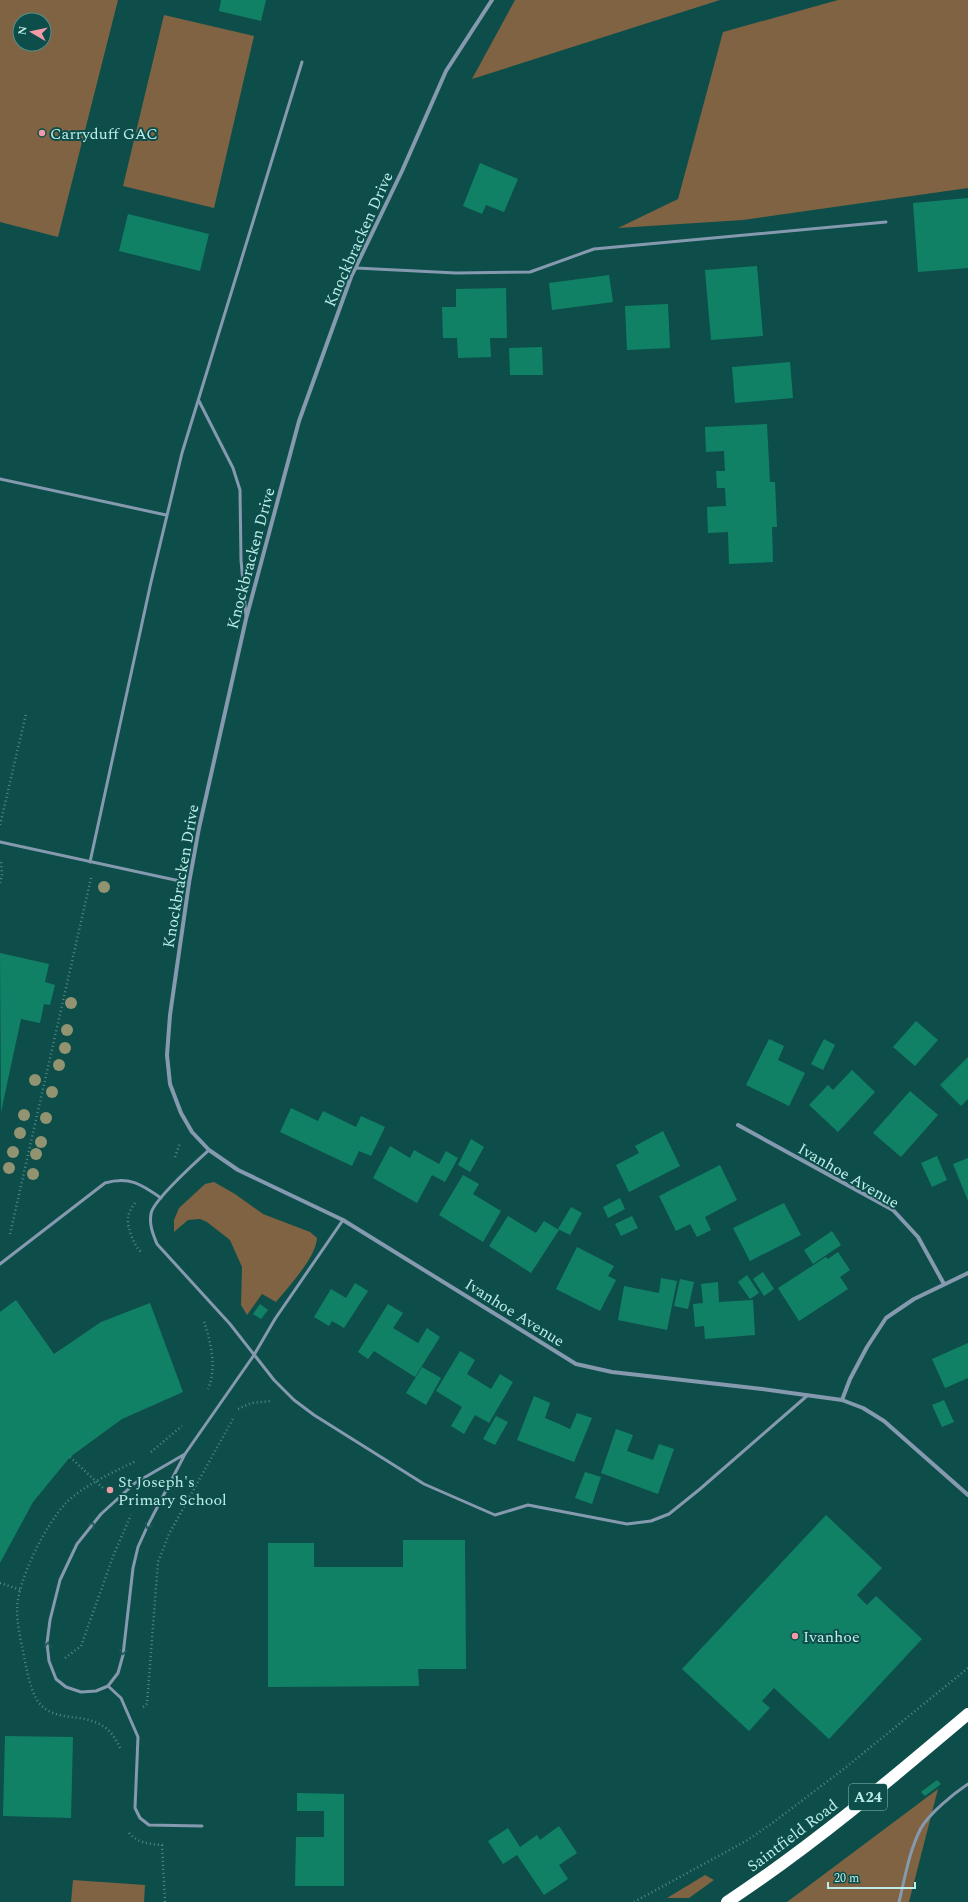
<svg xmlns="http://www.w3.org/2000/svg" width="968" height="1902" viewBox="0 0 968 1902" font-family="Spectral,serif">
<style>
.green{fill:#7f6342;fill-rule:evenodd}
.building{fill:#118166}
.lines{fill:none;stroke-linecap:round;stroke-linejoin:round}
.path{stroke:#4f8a86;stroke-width:2.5;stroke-dasharray:1 3;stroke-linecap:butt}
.lane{stroke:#8599af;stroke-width:3}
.street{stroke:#8599af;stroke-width:4}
.highway{stroke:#fff;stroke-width:12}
.tree{fill:#929370}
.oneway{stroke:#1f595a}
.poi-dot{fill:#f39aa7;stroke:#0d4e4b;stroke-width:1.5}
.labels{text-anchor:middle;stroke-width:4;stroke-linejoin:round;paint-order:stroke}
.shield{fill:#0d4e4b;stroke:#88bdba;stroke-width:1}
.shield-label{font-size:15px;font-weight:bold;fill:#bcede9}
.poi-label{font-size:16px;fill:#bcede9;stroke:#0d4e4b;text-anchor:start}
.street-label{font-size:16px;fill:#bcede9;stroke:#0d4e4b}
</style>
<rect width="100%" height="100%" fill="#0d4e4b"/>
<g class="green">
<path d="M0,0H118L58,237L0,222ZM20,20H44V44H20Z"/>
<path d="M515,0H720L472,79Z"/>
<path d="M838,0H968V188L743,220L618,228L678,199L723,32Z"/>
<path d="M164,15L254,36L214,208L123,186Z"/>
<path d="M214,1182L235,1194L263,1214L310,1232L317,1238C316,1258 288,1287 276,1302L262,1294L247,1315L241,1305L242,1267L230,1240L207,1222L200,1219L188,1220L174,1232V1220L179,1208L205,1184Z"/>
<path d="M938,1789L909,1902H787Z"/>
<path d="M705,1875L714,1880L689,1898H667Z"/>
<path d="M73,1880L145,1885L144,1902H71Z"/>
</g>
<g class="building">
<path d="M221,0H266L261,21L219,11Z"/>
<path d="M480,163L518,179L504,212L486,205L482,214L463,206Z"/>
<path d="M968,198V268L918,272L913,203Z"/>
<path d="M128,214L209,234L200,271L119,251Z"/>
<path d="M757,266L763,336L711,340L705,270Z"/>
<path d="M609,275L613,302L552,310L549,283Z"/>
<path d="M506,288L507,338H490L491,357L458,358L457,338H443L442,307H456V289Z"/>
<path d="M668,304L670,348L627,350L625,306Z"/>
<path d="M542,347L543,375H510L509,348Z"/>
<path d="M790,362L793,398L735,403L732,367Z"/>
<path d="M767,424L770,482H775L777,527H772L773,562L729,564L728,532L708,533L707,507L726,506L725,488H717L716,471H725L724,451L706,452L705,427Z"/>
<path d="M0,953L49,964L45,982L55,985L50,1005L44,1004L40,1023L21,1019L1,1112Z"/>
<path d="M916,1021L938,1040L915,1066L893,1047Z"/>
<path d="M769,1039L784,1046L778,1060L805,1073L789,1106L746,1085Z"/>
<path d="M824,1039L835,1045L823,1070L811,1064Z"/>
<path d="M968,1057V1099L961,1106L940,1085Z"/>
<path d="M852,1070L875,1092L838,1132L809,1105L828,1085L833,1090Z"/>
<path d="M910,1091L938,1115L901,1157L873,1133Z"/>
<path d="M291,1108L318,1121L323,1111L356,1127L361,1116L385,1127L371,1156L359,1151L352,1166L280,1132Z"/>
<path d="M663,1131L680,1166L629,1192L616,1165L639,1153L635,1146Z"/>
<path d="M471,1139L484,1147L470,1172L458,1165Z"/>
<path d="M390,1146L410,1158L414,1150L439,1164L446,1151L458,1158L445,1182L432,1175L417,1203L373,1178Z"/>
<path d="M937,1156L947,1180L932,1187L921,1163Z"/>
<path d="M968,1158V1201L953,1164Z"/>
<path d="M720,1165L737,1200L705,1217L711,1230L697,1237L690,1224L676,1231L659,1196Z"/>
<path d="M463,1175L479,1184L473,1194L501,1211L483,1242L439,1215Z"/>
<path d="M620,1198L625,1209L608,1218L603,1207Z"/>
<path d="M784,1203L801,1235L750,1261L733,1228Z"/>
<path d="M571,1207L582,1213L570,1235L558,1229Z"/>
<path d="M508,1216L536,1233L544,1221L559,1230L531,1273L489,1246Z"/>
<path d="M632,1216L638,1228L621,1236L615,1224Z"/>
<path d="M832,1231L841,1245L813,1264L804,1250Z"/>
<path d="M577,1247L614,1266L608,1276L616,1280L600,1311L556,1289Z"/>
<path d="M838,1252L850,1270L840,1277L848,1289L799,1321L778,1288L826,1257L828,1259Z"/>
<path d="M763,1272L774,1289L764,1296L753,1279Z"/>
<path d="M747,1275L759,1293L750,1299L738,1282Z"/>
<path d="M661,1278L677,1281L667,1330L618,1320L624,1286L659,1293Z"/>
<path d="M680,1279L694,1282L688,1309L674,1306Z"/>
<path d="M718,1282L719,1302L753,1300L755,1335L705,1339L704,1326L695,1327L693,1304L703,1303L701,1284Z"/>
<path d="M355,1283L368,1291L344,1328L332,1321L329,1326L314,1317L331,1289L346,1298Z"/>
<path d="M16,1300L54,1354L101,1322L150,1303L183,1392L122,1419L70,1457L33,1502L0,1563V1312Z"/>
<path d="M260,1304L268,1310L261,1319L253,1314Z"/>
<path d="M388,1304L403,1313L393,1328L418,1343L427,1328L440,1337L415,1377L374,1351L368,1359L358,1352Z"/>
<path d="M968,1343V1378L945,1388L932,1359Z"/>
<path d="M460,1351L475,1360L467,1374L491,1389L500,1374L513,1382L489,1423L475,1415L464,1434L451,1426L462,1407L436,1391Z"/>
<path d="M422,1367L441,1378L426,1405L406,1393Z"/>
<path d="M534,1396L550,1403L545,1418L557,1423L570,1429L577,1413L592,1418L574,1462L517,1440Z"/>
<path d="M944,1400L954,1422L942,1427L932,1405Z"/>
<path d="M496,1416L508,1422L495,1445L483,1439Z"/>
<path d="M616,1429L633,1435L627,1451L653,1460L659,1444L674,1449L658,1494L601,1473Z"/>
<path d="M585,1472L601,1477L592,1504L575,1498Z"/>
<path d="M826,1515L882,1568L857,1595L867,1605L876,1596L922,1639L829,1739L774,1688L762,1701L770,1708L749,1731L682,1669Z"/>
<path d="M403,1540H465L466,1669H418L419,1686L268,1687V1543H314V1567H403Z"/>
<path d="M5,1736L73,1737L71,1818L3,1816Z"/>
<path d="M937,1780L941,1784L925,1796L921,1792Z"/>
<path d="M297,1793L344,1794V1886H295L296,1837H324V1811H297Z"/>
<path d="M559,1826L577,1853L559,1865L568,1879L544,1895L517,1855L503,1864L488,1841L508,1828L520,1847L537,1835L540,1840Z"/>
</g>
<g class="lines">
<g class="path">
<path d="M0,825L26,714"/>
<path d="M0,883L2,875L1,860"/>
<path d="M175,1157L180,1143"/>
<path d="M135,1203C132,1207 129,1212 128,1217C127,1228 134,1246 142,1253"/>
<path d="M10,1234L91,878"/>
<path d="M204,1322C211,1342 217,1369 208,1389"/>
<path d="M238,1409L251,1403L272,1401"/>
<path d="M151,1452L182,1426"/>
<path d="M70,1457L104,1489"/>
<path d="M0,1583L21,1590"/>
<path d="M65,1658L81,1646L114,1554L131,1515"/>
<path d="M143,1707L147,1704L158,1562L169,1534L234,1417"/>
<path d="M120,1748C101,1703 61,1729 39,1703C30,1691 26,1666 23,1651C20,1638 17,1622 17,1609C18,1579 46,1524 66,1503C81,1487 117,1470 136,1461"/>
<path d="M129,1833C138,1843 149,1844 162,1845L165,1902"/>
<path d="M634,1902L746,1841L771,1824L845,1768L968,1668"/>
</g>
<g class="lane">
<path d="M356,268L456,273L530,272L594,249L886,222"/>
<path d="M199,401L233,468L240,490L241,560L246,616"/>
<path d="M0,479L166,515"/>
<path d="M0,842L189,883"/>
<path d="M90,862L151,582L182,453L302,62"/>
<path d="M209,1150C197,1161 152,1201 151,1214C149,1225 153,1234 157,1244L230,1324L274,1380L294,1400L314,1415L424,1484L495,1515L528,1505L627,1524L651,1521L669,1514L700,1489L808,1395"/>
<path d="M0,1264L105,1183C129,1176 141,1184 161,1198"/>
<path d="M185,1454L135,1483L101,1514L77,1544L60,1580L50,1620L47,1643L49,1661L56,1679L66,1687L81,1692L96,1691L108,1686L118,1673L123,1655L133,1568L138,1547L148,1525L185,1454L254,1355L275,1319L343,1220"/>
<path d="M108,1686L121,1698L138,1737L135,1808L140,1818L149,1825L202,1826"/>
<path d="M899,1902C905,1878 909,1851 921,1828C930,1813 953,1794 968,1784"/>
</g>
<g class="street">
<path d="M492,0L446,71L402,171L351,277L299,421L246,619L199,828L189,883L170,1015L167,1055L170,1084L181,1113L192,1132L209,1150L238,1170L343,1220L576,1364L612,1372L762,1389L842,1400L863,1408L884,1421L968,1495"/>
<path d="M738,1125L893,1210L918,1237L944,1284"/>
<path d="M842,1400L850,1379L867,1347L886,1318L914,1299L968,1273"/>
</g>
<path class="highway" d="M727,1902C812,1846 890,1780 968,1714"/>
</g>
<g class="tree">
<circle cx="104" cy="887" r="6"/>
<circle cx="71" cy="1003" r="6"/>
<circle cx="67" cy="1030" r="6"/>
<circle cx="65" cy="1048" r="6"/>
<circle cx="59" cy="1065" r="6"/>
<circle cx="35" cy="1080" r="6"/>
<circle cx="52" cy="1092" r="6"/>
<circle cx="24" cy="1115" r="6"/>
<circle cx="46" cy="1118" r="6"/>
<circle cx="20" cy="1133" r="6"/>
<circle cx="41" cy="1142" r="6"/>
<circle cx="13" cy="1152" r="6"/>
<circle cx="36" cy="1154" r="6"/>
<circle cx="9" cy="1168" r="6"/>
<circle cx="33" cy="1174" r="6"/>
</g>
<defs><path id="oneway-chevron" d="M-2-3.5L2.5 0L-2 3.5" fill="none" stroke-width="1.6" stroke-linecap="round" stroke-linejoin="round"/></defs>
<g class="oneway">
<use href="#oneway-chevron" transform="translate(92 1525) rotate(-52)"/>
<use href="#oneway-chevron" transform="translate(148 1526) rotate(116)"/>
<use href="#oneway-chevron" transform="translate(48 1645) rotate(-90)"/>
<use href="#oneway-chevron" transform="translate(123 1652) rotate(100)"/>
</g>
<g class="poi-dot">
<circle cx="42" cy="133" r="4"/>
<circle cx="110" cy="1490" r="4"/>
<circle cx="795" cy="1636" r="4"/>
</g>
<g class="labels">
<rect class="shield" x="849" y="1784" width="38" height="26" rx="3"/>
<g class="shield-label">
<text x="868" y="1802">A24</text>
</g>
<g class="poi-label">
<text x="50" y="139">Carryduff GAC</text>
<text x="118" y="1487">St Joseph's<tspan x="118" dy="18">Primary School</tspan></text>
<text x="803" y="1642">Ivanhoe</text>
</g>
<g class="street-label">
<text transform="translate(358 239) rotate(-66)" y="6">Knockbracken Drive</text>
<text transform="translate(250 558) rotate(-75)" y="6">Knockbracken Drive</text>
<text transform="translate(180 876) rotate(-80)" y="6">Knockbracken Drive</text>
<text transform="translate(849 1175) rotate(30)" y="6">Ivanhoe Avenue</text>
<text transform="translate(515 1312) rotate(32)" y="6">Ivanhoe Avenue</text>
<text transform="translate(792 1835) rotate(-37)" y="6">Saintfield Road</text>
</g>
</g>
<g transform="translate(32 32) rotate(279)"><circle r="19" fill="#0d4e4b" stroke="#538e8a"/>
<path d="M0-3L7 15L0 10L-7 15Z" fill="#f39aa7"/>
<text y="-6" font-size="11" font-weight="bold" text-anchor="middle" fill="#bcede9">N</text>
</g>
<path d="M828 1882v6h87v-6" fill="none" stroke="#bcede9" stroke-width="2"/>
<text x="834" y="1882" font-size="12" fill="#bcede9" stroke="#0d4e4b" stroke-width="3" paint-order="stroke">20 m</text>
</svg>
